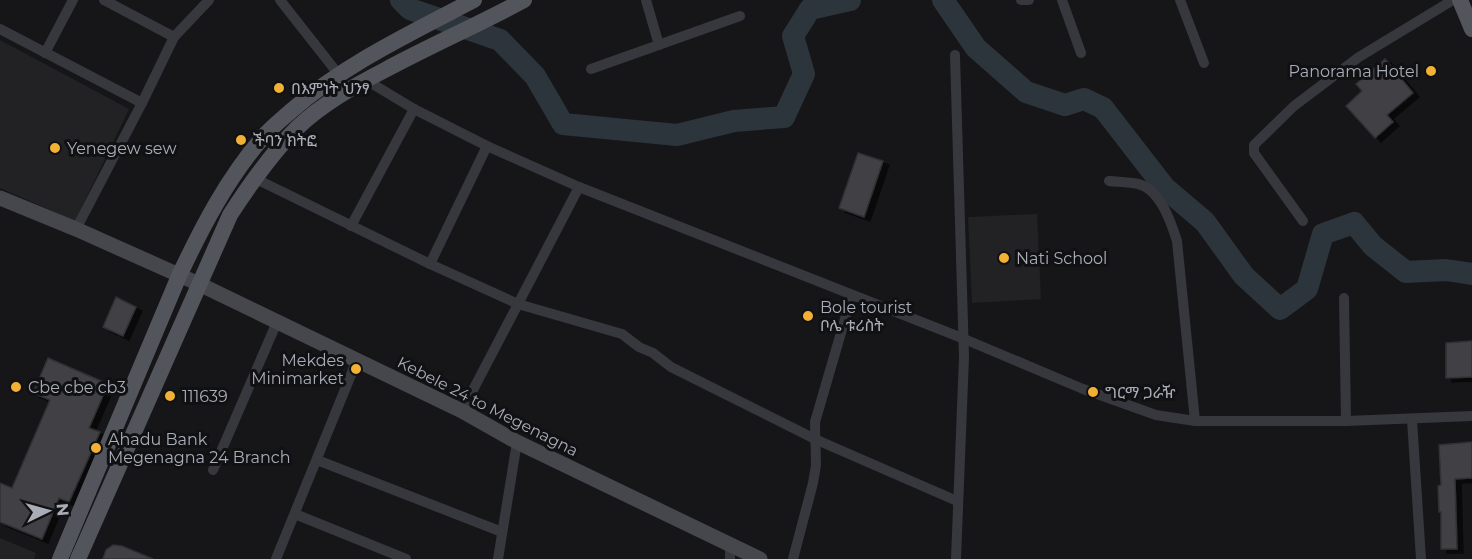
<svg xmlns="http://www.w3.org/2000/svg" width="1472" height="559" viewBox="0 0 1472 559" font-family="Montserrat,'Noto Sans Ethiopic',sans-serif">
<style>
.built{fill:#222225}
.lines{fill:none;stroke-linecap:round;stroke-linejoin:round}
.river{stroke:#2c353c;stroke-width:22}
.building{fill:#404145;stroke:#303034;stroke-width:1.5;filter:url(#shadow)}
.minor{stroke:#37383d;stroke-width:10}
.secondary{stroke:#45474d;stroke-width:15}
.primary{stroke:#53555c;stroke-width:16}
.poi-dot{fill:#f2b134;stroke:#111113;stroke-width:2}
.labels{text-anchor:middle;stroke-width:6;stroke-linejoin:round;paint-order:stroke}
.poi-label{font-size:16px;fill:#a8adb8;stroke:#111113;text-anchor:start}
.street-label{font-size:16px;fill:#a8adb8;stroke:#111113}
</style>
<defs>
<filter id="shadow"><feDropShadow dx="6" dy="4" stdDeviation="0" flood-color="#0009"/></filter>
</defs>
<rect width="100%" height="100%" fill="#161618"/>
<g class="built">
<path d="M0,40L129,109L75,221L0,188Z"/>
<path d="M1037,214L1041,299L972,303L968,217Z"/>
<path d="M0,538L36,553L34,559H0Z"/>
</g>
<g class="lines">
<g class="river">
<path d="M401,0L410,9L500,40L535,76L563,124L677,135L734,121L784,117L804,74L793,36L810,9L850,0"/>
<path d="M943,0L976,48L1026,92L1065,105L1084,99L1103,108L1165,188L1205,222L1244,276L1280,309L1307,289L1323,234L1354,223L1373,246L1406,272L1446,270L1472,274"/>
</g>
</g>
<g class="building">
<path d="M1385,59L1413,93L1387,115L1393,122L1375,138L1346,106L1362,91L1356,84Z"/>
<path d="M858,153L883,161L864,217L839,208Z"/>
<path d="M116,297L136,307L123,336L103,327Z"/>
<path d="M1472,341V377L1446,378V343Z"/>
<path d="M48,358L108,384L89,428L100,432L69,502L59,498L42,539L0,522V483L12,488L50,400L33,393Z"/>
<path d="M1472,442V478L1455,479L1457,549H1441V512H1439L1438,486L1441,485L1439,445Z"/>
<path d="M113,545L122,546L153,559H103L106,550Z"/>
</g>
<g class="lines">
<g class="minor">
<path d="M104,0L174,37"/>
<path d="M280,0L339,75"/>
<path d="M646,0L659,45"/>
<path d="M1021,0H1029"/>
<path d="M1062,0L1081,53"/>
<path d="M1180,0L1204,63"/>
<path d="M0,29L142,103"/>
<path d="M45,53L73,0"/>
<path d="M955,55L964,357L956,559"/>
<path d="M591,69L740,16"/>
<path d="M366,80L414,109L487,146L579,187L962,338L1083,389L1156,415L1195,421H1346L1472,416"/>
<path d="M254,178L430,264L518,304L579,187"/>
<path d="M1109,181C1118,182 1128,182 1138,184C1160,189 1171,222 1177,241L1195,421"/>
<path d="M1303,221L1254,153V145L1294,106L1359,57L1453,0"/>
<path d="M351,226L414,109"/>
<path d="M76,229L142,103L174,37L209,0"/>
<path d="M430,264L487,146"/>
<path d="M1344,298L1346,421"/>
<path d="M462,411L518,304L622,334L639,347L653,353L671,367L817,440L957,501"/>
<path d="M1412,420L1421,559"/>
<path d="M317,460L502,532"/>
<path d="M213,470L277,322"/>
<path d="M295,514L406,559"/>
<path d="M730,544V559"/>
<path d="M276,559L357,360"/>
<path d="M498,559L517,442"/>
<path d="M793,559L813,483L816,465L815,422L852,295"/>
</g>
<path class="secondary" d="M0,198L76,229L199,284L462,411L517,442L760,559"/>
<g class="primary">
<path d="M1460,0L1472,29"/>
<path d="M60,559L179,276C202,227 228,177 264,136C272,127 282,119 291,111C345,64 411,33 474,0"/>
<path d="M78,559L230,215C250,184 271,154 297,128C322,104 354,86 385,70C431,45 478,25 524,0"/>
</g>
</g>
<g class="poi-dot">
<circle cx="1431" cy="71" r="6"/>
<circle cx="279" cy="88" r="6"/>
<circle cx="241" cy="140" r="6"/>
<circle cx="55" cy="148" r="6"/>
<circle cx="1004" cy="258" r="6"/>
<circle cx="808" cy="316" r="6"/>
<circle cx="356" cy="369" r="6"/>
<circle cx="16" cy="387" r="6"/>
<circle cx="1093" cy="392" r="6"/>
<circle cx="170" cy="396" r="6"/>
<circle cx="96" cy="448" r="6"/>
</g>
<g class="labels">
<g class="poi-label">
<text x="1419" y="77" text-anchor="end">Panorama Hotel</text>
<text x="291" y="94">በእምነት ህንፃ</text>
<text x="253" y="146">ችባን ክትፎ</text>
<text x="67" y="154">Yenegew sew</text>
<text x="1016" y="264">Nati School</text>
<text x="820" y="313">Bole tourist<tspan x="820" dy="18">ቦሌ ቱሪስት</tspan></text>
<text x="344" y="366" text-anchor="end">Mekdes<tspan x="344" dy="18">Minimarket</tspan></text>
<text x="28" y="393">Cbe cbe cb3</text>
<text x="1105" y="398">ግርማ ጋራዥ</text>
<text x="182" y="402">111639</text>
<text x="108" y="445">Ahadu Bank<tspan x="108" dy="18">Megenagna 24 Branch</tspan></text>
</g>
<g class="street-label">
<text transform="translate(488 406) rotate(27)" y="6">Kebele 24 to Megenagna</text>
</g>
</g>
<g transform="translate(48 511) rotate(85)" stroke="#111113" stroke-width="4.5" paint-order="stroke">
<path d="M0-4.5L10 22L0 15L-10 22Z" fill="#a8adb8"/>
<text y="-9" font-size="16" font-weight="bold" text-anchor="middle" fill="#a8adb8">N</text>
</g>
</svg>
